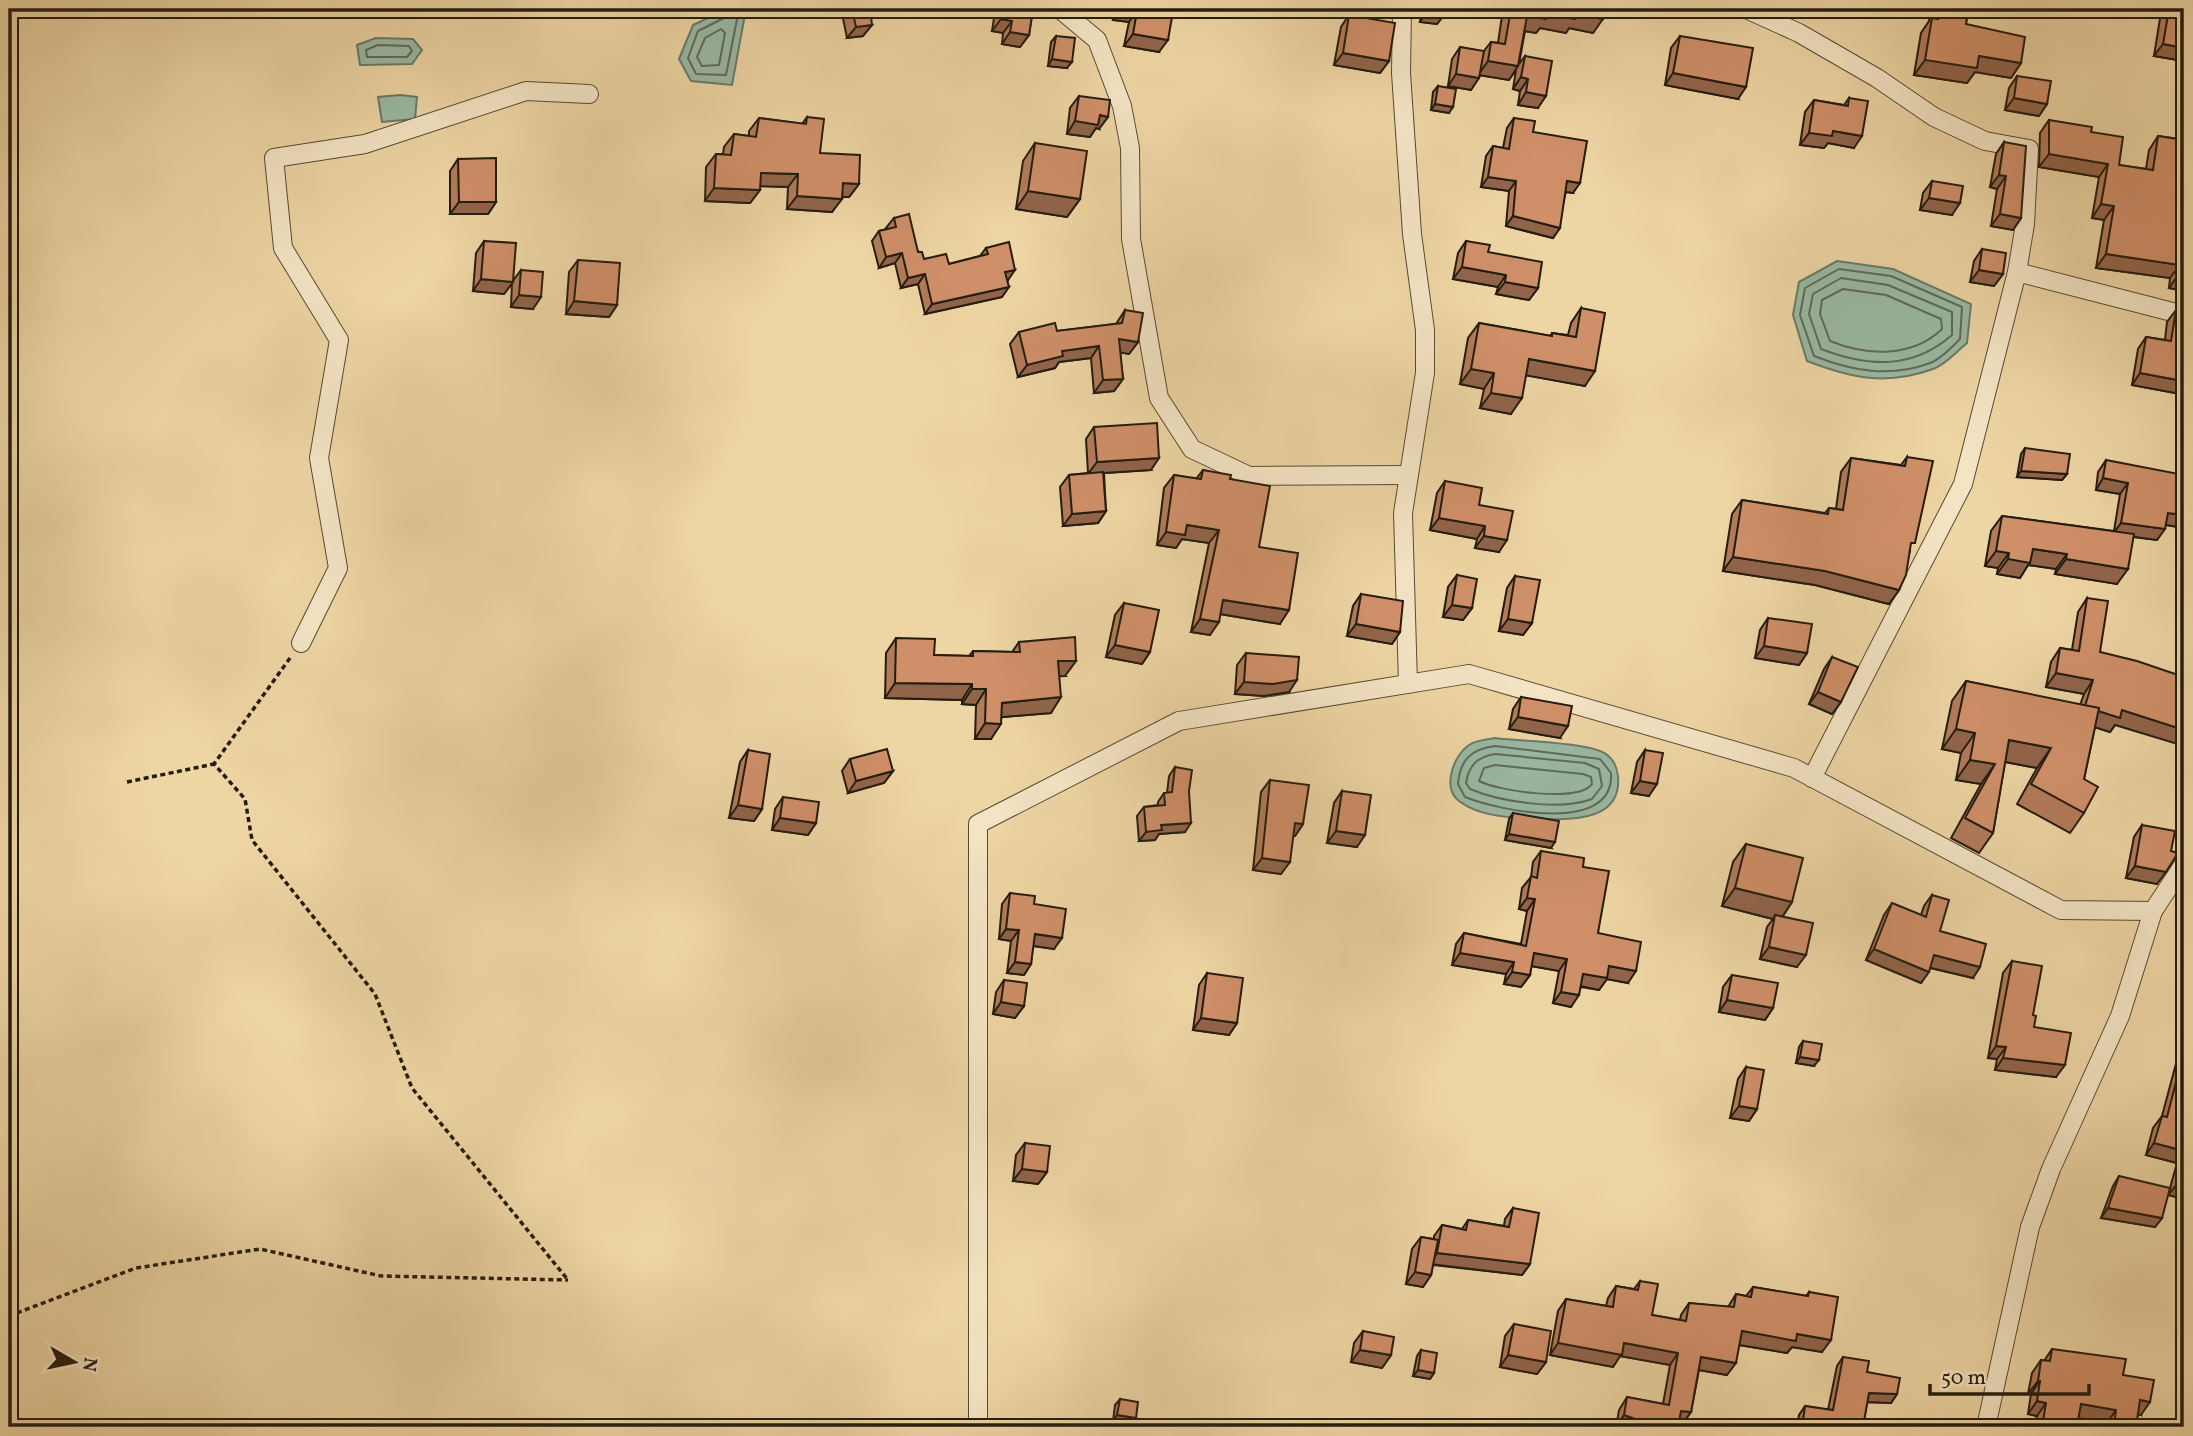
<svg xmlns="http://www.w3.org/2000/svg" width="2193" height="1436" viewBox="0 0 2193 1436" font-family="Vollkorn,serif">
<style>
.water{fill:#99b9a4;stroke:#6a7a68;stroke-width:2}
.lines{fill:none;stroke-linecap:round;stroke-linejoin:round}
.shore{stroke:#5e6a5a;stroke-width:2}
.minor-casing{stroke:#564a34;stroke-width:20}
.path{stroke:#241c0f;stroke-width:3.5;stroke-dasharray:5 3.5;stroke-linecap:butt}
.minor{stroke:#f4e4c4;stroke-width:18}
.wall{fill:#b27b5a;stroke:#241c0f;stroke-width:2}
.shaded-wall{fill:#91644a;stroke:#241c0f;stroke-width:2}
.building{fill:#cf8f69;stroke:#241c0f;stroke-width:2}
</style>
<rect width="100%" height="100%" fill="#eed5a4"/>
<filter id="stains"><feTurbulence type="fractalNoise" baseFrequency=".00286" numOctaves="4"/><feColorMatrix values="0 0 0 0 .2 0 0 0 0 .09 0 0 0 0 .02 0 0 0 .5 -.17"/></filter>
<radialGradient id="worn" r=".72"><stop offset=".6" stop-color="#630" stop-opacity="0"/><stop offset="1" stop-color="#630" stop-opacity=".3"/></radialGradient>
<g class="water">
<path d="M727,9H746L732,85L691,81L679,59L693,25Z"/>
<path d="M376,38L413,39L422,50L412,64L360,65L357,45Z"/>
<path d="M400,95L417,97L415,119L382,122L378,97Z"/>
<path d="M1837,261L1893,269L1971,304L1967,343C1957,351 1945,365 1933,369C1886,386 1851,378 1807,361L1793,315L1799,282Z"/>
<path d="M1494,738C1519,741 1588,742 1606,754C1613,759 1617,767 1618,776C1622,818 1578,820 1548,819C1521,818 1482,819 1459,801C1442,788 1453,756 1469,745C1476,740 1486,740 1494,738Z"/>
</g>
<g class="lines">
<g class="shore">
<path d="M728,9L724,18L698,31L688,58L696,74L726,75L739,9"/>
<path d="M721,29L725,33L719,65L702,66L697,57L705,38Z"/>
<path d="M378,45L409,46L412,51L407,57H367L366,50Z"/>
<path d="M1839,269L1891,276L1962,307L1960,339C1952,347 1941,359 1930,363C1890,378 1852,371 1814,356L1800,315L1805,288Z"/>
<path d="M1841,278L1888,285L1952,312V335C1912,370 1868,367 1821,349L1809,314L1813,294Z"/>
<path d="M1843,289L1886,295L1941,319L1942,329C1912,358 1867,356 1830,341L1820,314L1822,300Z"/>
<path d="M1495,746L1600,759L1611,773C1615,835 1500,811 1465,797L1458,784C1460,760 1471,749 1495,746Z"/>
<path d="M1495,754L1585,763L1599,769L1602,786L1592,799C1560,811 1501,802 1470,789L1466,783C1469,765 1477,757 1495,754Z"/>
<path d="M1495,765L1583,774L1591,777L1592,784C1579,803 1498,791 1479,781L1484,768Z"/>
</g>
<g class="minor-casing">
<g id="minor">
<path d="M1060,9L1097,40L1122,106L1130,148L1131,239L1159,398L1192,449L1249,476L1408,475"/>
<path d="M1402,9L1401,73L1412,234L1425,330V373L1403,513L1408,684"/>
<path d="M1746,9L1799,33L1877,78L1934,117L1985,141L2029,149L2025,224L2017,272"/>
<path d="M301,643L338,568L319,458L339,340L283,248L274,158L365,144L526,91L589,94"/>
<path d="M1812,778L1963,484L2017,272L2184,315"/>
<path d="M978,1427V824L1179,721L1469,674L1794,768L2061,910L2153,911L2184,864"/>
<path d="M1986,1427L2030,1227L2051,1169L2120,1016L2153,911"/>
</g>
</g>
<g class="path">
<path d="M290,658L214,764L245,799L252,840L375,994L412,1088L568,1280"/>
<path d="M127,782L214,764"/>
<path d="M9,1316L136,1268L260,1249L381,1276L568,1280"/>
</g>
<use href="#minor" class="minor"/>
</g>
<g class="wall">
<path d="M841,9H891L870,12L863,36L847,38Z"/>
<path d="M998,9H1033L1029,35L1020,47L1002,44L1003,33L992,31L995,12Z"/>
<path d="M1115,9H1144L1142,12L1159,52L1124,46L1129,22L1113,20Z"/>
<path d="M1422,9H1451L1449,11H1447L1437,24L1420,22Z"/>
<path d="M1460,9H1619L1612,18L1603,17L1593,33L1569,28L1566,33L1540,28L1536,33L1525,31L1519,64L1525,56L1538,108L1518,105L1520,91L1513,89L1516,70L1509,80L1480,75L1471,90L1448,86L1452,59L1460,47L1483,52L1491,42L1498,43L1502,16Z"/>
<path d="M1935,9H1968L1966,24L2021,63L2011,78L1975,72L1967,83L1914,75L1921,33L1929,21L1930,15Z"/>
<path d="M2164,9H2184V61L2154,56L2161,12Z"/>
<path d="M1349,15L1389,61L1380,73L1334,65L1341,27Z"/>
<path d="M1056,36L1067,68L1048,66L1051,42Z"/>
<path d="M1680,36L1738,99L1665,85L1671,48Z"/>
<path d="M2017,76L2047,104L2039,116L2005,110L2009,88Z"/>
<path d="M1438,86L1449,113L1431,110L1433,92Z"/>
<path d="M1079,96L1099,129L1096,128L1090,137L1067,134L1070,108Z"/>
<path d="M1849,98L1854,148L1828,143L1824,148L1800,145L1805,112L1814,100L1844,105Z"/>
<path d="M807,117L820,153L859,184L849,197H842L832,212L787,209L788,187L760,186V190L750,203L705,201L706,167L716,154H723L724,147L734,134L749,136V131L759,118L802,124Z"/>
<path d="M1514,118L1533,132L1573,193L1566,192L1553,238L1506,226L1509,191L1481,187L1486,156L1493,146L1503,148L1507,128Z"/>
<path d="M2049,120L2091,132L2119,165L2146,169L2149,150L2158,136L2180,139L2182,131L2184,128V291L2169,288L2170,278L2096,268L2104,220L2092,218L2099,177L2039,167L2040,133Z"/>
<path d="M2004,142L2021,218L2013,230L1991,226L1997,189L1990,187L1996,154Z"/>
<path d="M1035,143L1080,199L1067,217L1016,209L1023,161Z"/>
<path d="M458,159L496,202L488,214H450V171Z"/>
<path d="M1932,181L1952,215L1920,210L1923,193Z"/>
<path d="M894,218L924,259L949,264L980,256L986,248L1008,280L1002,297L925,314L918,284L901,288L895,263L879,268L872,241L879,231L887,229L886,228Z"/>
<path d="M484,241L513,282L504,294L473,291L476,253Z"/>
<path d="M1466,241L1488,252L1538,288L1529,300L1496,294L1498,287L1453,279L1458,253Z"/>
<path d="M1982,249L2003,274L1994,286L1970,282L1974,261Z"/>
<path d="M578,260L617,305L609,317L566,314L569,272Z"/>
<path d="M521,270L533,309L511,307L512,282Z"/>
<path d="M1581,308L1585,386L1526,375L1511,414L1480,408L1484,389L1460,384L1468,338L1479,323L1550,336L1552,333L1568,335L1571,323Z"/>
<path d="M1125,310L1138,342L1129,354L1120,352L1123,379L1114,391L1094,393L1091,358L1059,362L1055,368L1018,377L1010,344L1019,332L1057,331L1116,324Z"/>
<path d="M2176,310L2175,393L2132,385L2138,349L2146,337L2165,340L2167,322Z"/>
<path d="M1094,427L1151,470L1104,473L1106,511L1098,523L1063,526L1060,487L1069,475L1088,473L1086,439Z"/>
<path d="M2025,448L2067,474L2062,480L2017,477L2021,454Z"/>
<path d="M1907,457L1910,551L1899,590L1889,604L1815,585L1723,571L1732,514L1742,500L1825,513L1829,508L1836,509L1841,472L1851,458L1901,465Z"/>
<path d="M2106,460L2184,528L2166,525L2157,540L2133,537L2117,584L2055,574L2056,569L2028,565L2020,578L1997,574L1998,568L1985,566L1991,531L2002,516L2114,531L2120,494L2096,490L2098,472Z"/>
<path d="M1203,470L1230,479L1259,547L1280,624L1220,614L1210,635L1191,632L1209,543L1182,539L1176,548L1157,545L1164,488L1174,475L1196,479Z"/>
<path d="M1445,481L1479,505L1499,552L1475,548L1477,539L1430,530L1437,493Z"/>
<path d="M1457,575L1472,608L1463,620L1443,617L1448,587Z"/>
<path d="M1515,576L1532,623L1523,635L1499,631L1507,588Z"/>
<path d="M1361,594L1400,632L1392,644L1347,636L1353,606Z"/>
<path d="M2087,598L2100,652L2115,725L2110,732L2095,727L2084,779V813L2070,833L2017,804L2037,768L2005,762L1993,833L1979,853L1951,838L1981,784L1956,780L1961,753L1942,749L1952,701L1966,681L2080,705L2084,694L2046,687L2051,662L2060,648L2072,650L2078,612Z"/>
<path d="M1124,603L1150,652L1142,664L1106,657L1115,615Z"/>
<path d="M1768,618L1807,653L1799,665L1755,658L1760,630Z"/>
<path d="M896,638L934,655L969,656L973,651L1012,652L1019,642L1065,676H1059L1051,713L1002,717L991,739H975L976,705L962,704V700L885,698L886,653Z"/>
<path d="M1246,653L1289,692L1264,696L1235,694L1237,665Z"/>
<path d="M1832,657L1841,702L1832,714L1809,704L1824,669Z"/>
<path d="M1521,697L1560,738L1509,729L1513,709Z"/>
<path d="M748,750L762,809L754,821L729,818L740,762Z"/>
<path d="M1645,750L1649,796L1631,793L1637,762Z"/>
<path d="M850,759L893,771L884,783L848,793L842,771Z"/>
<path d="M1175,767L1189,791L1185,832L1159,834L1155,840L1139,841L1137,816L1144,807L1158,805V802L1164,793H1167L1169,776Z"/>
<path d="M1270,780L1303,824L1295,836H1293L1281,874L1253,870L1261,792Z"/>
<path d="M1342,791L1357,847L1327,843L1334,803Z"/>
<path d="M783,797L816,823L808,835L772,830L775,809Z"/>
<path d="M1513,813L1551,848L1505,840L1509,819Z"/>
<path d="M2142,825L2157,884L2126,878L2134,837Z"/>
<path d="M1746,844L1792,902L1783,916L1797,967L1760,959L1767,927L1773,919L1722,906L1733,862Z"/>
<path d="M1541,851L1583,867L1598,933L1628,983L1607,979L1599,990L1581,987L1571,1007L1553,1003L1559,971L1531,966L1530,975L1521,987L1504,984L1506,974L1452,965L1456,944L1464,933L1521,944L1527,911L1519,909L1522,888L1531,877L1533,862Z"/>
<path d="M1010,893L1034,904L1054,949L1033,946L1031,964L1024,975L1007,973L1011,941L999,939L1002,904Z"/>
<path d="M1932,895L1940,931L1973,978L1930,968L1921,983L1866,960L1884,915L1892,903L1921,915L1924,906Z"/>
<path d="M2012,961L2033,1015L2034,1027L2056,1077L1995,1070L1997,1059L1988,1058L2003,973Z"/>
<path d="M1207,973L1237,1023L1229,1035L1193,1030L1199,985Z"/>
<path d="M1732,975L1773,1008L1765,1020L1719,1012L1723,987Z"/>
<path d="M1004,980L1024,1006L1015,1018L993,1014L996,992Z"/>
<path d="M2184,1040V1199L2168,1195L2177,1163L2146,1155L2153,1128L2162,1116L2181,1045Z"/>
<path d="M1803,1041L1814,1066L1796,1063L1799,1047Z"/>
<path d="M1746,1067L1757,1109L1749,1121L1730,1118L1738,1079Z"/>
<path d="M1025,1143L1047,1172L1038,1184L1013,1181L1016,1155Z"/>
<path d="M2119,1176L2162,1218L2155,1227L2101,1218L2113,1186Z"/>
<path d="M1513,1208L1530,1264L1522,1275L1433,1265L1431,1275L1423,1287L1406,1284L1412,1249L1421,1237L1434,1239V1236L1442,1225L1462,1229L1468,1220L1504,1226L1505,1219Z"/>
<path d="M1640,1281L1652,1315L1680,1320L1681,1315L1689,1303L1728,1307L1736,1294L1746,1296L1753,1287L1806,1296L1809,1292L1822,1352L1792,1347L1787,1353L1739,1345L1727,1375L1699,1370L1691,1412L1682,1424H1679L1678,1427H1616L1619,1410L1627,1397L1663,1404L1670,1365L1620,1356L1613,1367L1550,1355L1558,1311L1566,1299L1606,1306L1608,1298L1616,1286L1634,1289Z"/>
<path d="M1514,1324L1546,1362L1537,1374L1500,1367L1505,1336Z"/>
<path d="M2184,1330V1347L2178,1344Z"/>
<path d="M1363,1331L1391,1355L1382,1368L1351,1362L1354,1343Z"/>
<path d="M2052,1349L2123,1375L2141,1415L2138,1414L2136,1427H2106L2107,1423L2079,1418L2077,1427H2035L2037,1416L2028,1414L2031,1394H2028L2032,1373L2041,1360L2044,1361Z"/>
<path d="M1421,1350L1434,1373L1430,1379L1413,1376L1417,1356Z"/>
<path d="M1843,1357L1867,1372L1897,1394L1891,1403L1867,1402L1863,1427H1797L1799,1415L1805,1406L1828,1410L1837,1366Z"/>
<path d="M1120,1399L1132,1424L1113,1421L1115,1405Z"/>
</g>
<g class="shaded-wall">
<path d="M864,9H891L860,13Z"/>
<path d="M1121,9H1130L1143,11L1135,23L1137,11L1129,22L1113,20Z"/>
<path d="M1429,9H1433L1447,11L1437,24L1420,22Z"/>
<path d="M1460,9H1507L1502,16Z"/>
<path d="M1601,9H1619L1612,18L1596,16Z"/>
<path d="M1547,14H1576L1603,19L1593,33L1569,28L1566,33L1540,28L1536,33L1518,30L1527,16Z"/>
<path d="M1001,19L1012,21L1003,33L992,31Z"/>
<path d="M872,25L863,36L847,38L856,27Z"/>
<path d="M1010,32L1029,35L1020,47L1002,44Z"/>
<path d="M1133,34L1168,40L1159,52L1124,46Z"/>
<path d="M2163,44L2184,48V61L2154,56Z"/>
<path d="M1343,53L1389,61L1380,73L1334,65Z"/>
<path d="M1979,56L2021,63L2011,78L1975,72L1967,83L1914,75L1925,60Z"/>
<path d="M1052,59L1072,62L1067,68L1048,66Z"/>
<path d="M1488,61L1518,66L1509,80L1478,75Z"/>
<path d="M1673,73L1746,87L1738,99L1665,85Z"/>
<path d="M1456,74L1479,78L1471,90L1448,86Z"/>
<path d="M1521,77L1528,79L1520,91L1513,89Z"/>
<path d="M1526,92L1546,96L1538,108L1518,105Z"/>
<path d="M2014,98L2047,104L2039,116L2005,110Z"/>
<path d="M1435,104L1453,107L1449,113L1431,110Z"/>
<path d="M1100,115L1108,117L1099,129L1096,128L1090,137L1067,134L1075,121Z"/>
<path d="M1833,131L1862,136L1854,148L1828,143L1824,148L1800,145L1809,133Z"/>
<path d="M2049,154L2108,164L2099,177L2039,167Z"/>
<path d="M761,173L798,174L788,187L751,186Z"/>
<path d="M1999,175L2006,176L1997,189L1990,187Z"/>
<path d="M1488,177L1516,181L1509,191L1481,187Z"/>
<path d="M1567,181L1580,183L1573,193L1560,191Z"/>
<path d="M843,183L859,184L849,197H833Z"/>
<path d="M714,188L760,190L750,203L705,201Z"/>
<path d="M1028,191L1080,199L1067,217L1016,209Z"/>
<path d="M797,196L842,199L832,212L787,209Z"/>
<path d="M1929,198L1960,203L1952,215L1920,210Z"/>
<path d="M459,202H496L488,214H450Z"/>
<path d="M2101,204L2114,206L2104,220L2092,218Z"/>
<path d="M2000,214L2021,218L2013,230L1991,226Z"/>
<path d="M1513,216L1560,228L1553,238L1506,226Z"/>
<path d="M902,253L895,263L879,268L886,257Z"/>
<path d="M2106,254L2180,265L2170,278L2096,268Z"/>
<path d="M1462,267L1506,275L1498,287L1453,279Z"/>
<path d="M1015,270L1008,280L998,282L1005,272Z"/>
<path d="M1979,270L2003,274L1994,286L1970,282Z"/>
<path d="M925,274L918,284L901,288L908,278Z"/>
<path d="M2178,275L2184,276V291L2169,288Z"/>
<path d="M481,279L513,282L504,294L473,291Z"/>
<path d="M1505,282L1538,288L1529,300L1496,294Z"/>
<path d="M1009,287L1002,297L925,314L932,304Z"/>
<path d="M519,295L541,297L533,309L511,307Z"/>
<path d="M574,301L617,305L609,317L566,314Z"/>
<path d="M1119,339L1138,342L1129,354L1111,351Z"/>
<path d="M1099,346L1091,358L1059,362L1055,368L1018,377L1027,365L1062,351Z"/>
<path d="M1529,359L1595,371L1585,386L1518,374Z"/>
<path d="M1471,369L1494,373L1484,389L1460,384Z"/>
<path d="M2140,373L2183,381L2175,393L2132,385Z"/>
<path d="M1123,379L1114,391L1094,393L1103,380Z"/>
<path d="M1491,393L1522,398L1511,414L1480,408Z"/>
<path d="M1159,458L1151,470L1088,474L1097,462Z"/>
<path d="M2021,471L2067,474L2062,480L2017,477Z"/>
<path d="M2103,478L2128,483L2120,494L2096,490Z"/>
<path d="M1106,511L1098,523L1063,526L1072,514Z"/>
<path d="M2168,513L2184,515V528L2160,524Z"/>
<path d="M1439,518L1485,526L1477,539L1430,530Z"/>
<path d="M2121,523L2165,529L2157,540L2113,534Z"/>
<path d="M1187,525L1219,530L1209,543L1182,539L1176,548L1157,545L1166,532Z"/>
<path d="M1484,536L1507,540L1499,552L1475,548Z"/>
<path d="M2033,549L2067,554L2056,569L2028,565L2020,578L1997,574L2008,559Z"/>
<path d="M1996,551L2009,553L1998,568L1985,566Z"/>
<path d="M1733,557L1825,571L1899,590L1889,604L1815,585L1723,571Z"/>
<path d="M2066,559L2128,569L2117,584L2055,574Z"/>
<path d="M1223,600L1289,610L1280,624L1214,613Z"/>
<path d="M1452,605L1472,608L1463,620L1443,617Z"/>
<path d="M1200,619L1219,622L1210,635L1191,632Z"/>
<path d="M1508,619L1532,623L1523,635L1499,631Z"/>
<path d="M1356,624L1400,632L1392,644L1347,636Z"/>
<path d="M1115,645L1150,652L1142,664L1106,657Z"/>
<path d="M1764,646L1807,653L1799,665L1755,658Z"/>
<path d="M1058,661H1076L1065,676L1047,677Z"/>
<path d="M2056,673L2093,680L2084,694L2046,687Z"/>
<path d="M1297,680L1289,692L1264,696L1235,694L1244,682Z"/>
<path d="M895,683L972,684L962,700L885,698Z"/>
<path d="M972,689H986L976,705L962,704Z"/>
<path d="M1818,692L1841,702L1832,714L1809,704Z"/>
<path d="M1061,697L1051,713L991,718L1002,703Z"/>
<path d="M2085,707L2122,710L2184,730V746L2115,725L2110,732L2075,721Z"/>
<path d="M1518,717L1568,726L1560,738L1509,729Z"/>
<path d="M985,723L1001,724L991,739H975Z"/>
<path d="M1956,729L1975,733L1961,753L1942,749Z"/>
<path d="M2009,740L2051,748L2037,768L1995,760Z"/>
<path d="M1970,760L1995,764L1981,784L1956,780Z"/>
<path d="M893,771L884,783L848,793L856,781Z"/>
<path d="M1640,781L1657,784L1649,796L1631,793Z"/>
<path d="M738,805L762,809L754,821L729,818Z"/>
<path d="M780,818L816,823L808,835L772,830Z"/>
<path d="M1191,823L1185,832L1159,834L1155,840L1139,841L1146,832L1161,825Z"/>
<path d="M1295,823L1303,824L1295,836L1286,835Z"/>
<path d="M1336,831L1365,835L1357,847L1327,843Z"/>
<path d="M1509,834L1555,842L1551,848L1505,840Z"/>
<path d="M1262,858L1290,862L1281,874L1253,870Z"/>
<path d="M2135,866L2166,872L2157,884L2126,878Z"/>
<path d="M2183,886H2184V894L2179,892Z"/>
<path d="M1735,888L1792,902L1780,920L1775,915L1773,919L1722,906Z"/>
<path d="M1527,898L1535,899L1527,911L1519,909Z"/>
<path d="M1006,929L1019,930L1011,941L999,939Z"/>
<path d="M1035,934L1062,938L1054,949L1027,945Z"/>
<path d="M1769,947L1806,955L1797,967L1760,959Z"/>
<path d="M1874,949L1929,972L1921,983L1866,960Z"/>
<path d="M1460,953L1514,962L1506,974L1452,965Z"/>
<path d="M1534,953L1567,959L1559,971L1525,965Z"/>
<path d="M1934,955L1980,967L1973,978L1927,967Z"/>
<path d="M1015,962L1031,964L1024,975L1007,973Z"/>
<path d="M1609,966L1636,971L1628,983L1607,979L1599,990L1575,985L1583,974Z"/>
<path d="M1512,972L1530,975L1521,987L1504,984Z"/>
<path d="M1561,992L1579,995L1571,1007L1553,1003Z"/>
<path d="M1727,1000L1773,1008L1765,1020L1719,1012Z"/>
<path d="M1001,1002L1024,1006L1015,1018L993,1014Z"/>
<path d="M1201,1018L1237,1023L1229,1035L1193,1030Z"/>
<path d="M1996,1046L2006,1047L1997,1059L1988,1058Z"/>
<path d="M1800,1057L1819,1060L1814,1066L1796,1063Z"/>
<path d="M2003,1058L2065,1065L2056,1077L1995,1070Z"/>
<path d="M1739,1106L1757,1109L1749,1121L1730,1118Z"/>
<path d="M2154,1143L2184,1151V1152L2177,1163L2146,1155Z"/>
<path d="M1022,1169L1047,1172L1038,1184L1013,1181Z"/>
<path d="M2177,1184L2184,1185V1199L2168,1195Z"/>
<path d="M2108,1208L2162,1218L2155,1227L2101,1218Z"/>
<path d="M1437,1253L1530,1264L1522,1275L1430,1264Z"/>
<path d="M1415,1272L1431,1275L1423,1287L1406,1284Z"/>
<path d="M1742,1331L1797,1334L1831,1340L1822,1352L1792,1347L1787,1353L1733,1344Z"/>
<path d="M1558,1343H1624L1678,1353L1670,1365L1620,1356L1613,1367L1550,1355Z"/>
<path d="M1360,1350L1391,1355L1382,1368L1351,1362Z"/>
<path d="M1508,1355L1546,1362L1537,1374L1500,1367Z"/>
<path d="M1701,1357L1736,1363L1727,1375L1693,1369Z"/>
<path d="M1418,1370L1434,1373L1430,1379L1413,1376Z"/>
<path d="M2038,1381H2040L2031,1394H2028Z"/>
<path d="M1869,1393L1897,1394L1891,1403L1863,1402Z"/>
<path d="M2140,1400L2150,1402L2141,1415L2131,1413Z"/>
<path d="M2037,1401L2046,1403L2037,1416L2028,1414Z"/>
<path d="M2081,1404L2116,1410L2107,1423L2072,1417Z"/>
<path d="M1681,1411L1691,1412L1682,1424L1673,1423Z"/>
<path d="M1117,1415L1136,1418L1132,1424L1113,1421Z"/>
<path d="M1624,1415L1649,1424L1647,1427H1616Z"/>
</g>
<g class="building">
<path d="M852,9H870L872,25L856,27Z"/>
<path d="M1002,9H1033L1029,35L1010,32L1012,21L1001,19Z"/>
<path d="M1433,9H1447V11Z"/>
<path d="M1511,9H1604L1603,19L1576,14L1575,19L1547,14L1546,19L1527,16L1518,66L1488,61L1491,42L1505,44Z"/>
<path d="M1939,9H1968L1966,24L2025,37L2021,63L1979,56L1977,68L1925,60L1932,18L1938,19Z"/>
<path d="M2169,9H2184V48L2163,44Z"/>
<path d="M1137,11L1172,17L1168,40L1133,34Z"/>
<path d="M1349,15L1395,23L1389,61L1343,53Z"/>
<path d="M1056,36L1075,38L1072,62L1052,59Z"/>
<path d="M1680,36L1753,48L1746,87L1673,73Z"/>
<path d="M1460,47L1484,51L1479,78L1456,74Z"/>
<path d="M1525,56L1552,61L1546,96L1526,92L1528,79L1521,77Z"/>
<path d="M2017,76L2051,81L2047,104L2014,98Z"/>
<path d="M1438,86L1456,89L1453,107L1435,104Z"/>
<path d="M1079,96L1110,100L1108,117L1100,115L1098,125L1075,121Z"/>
<path d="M1849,98L1868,101L1862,136L1833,131L1832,136L1809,133L1814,100L1848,106Z"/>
<path d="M807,117L824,119L820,153L860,155L859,184L843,183L842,199L797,196L798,174L761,173L760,190L714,188L716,154L731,155L734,134L756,137L759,118L806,124Z"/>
<path d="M1514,118L1535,121L1533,132L1587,141L1580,183L1567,181L1560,228L1513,216L1516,181L1488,177L1493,146L1509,149Z"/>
<path d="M2049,120L2092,127L2091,132L2123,137L2119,165L2153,170L2158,136L2184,140V276L2178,275L2180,265L2106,254L2114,206L2101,204L2108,164L2049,154Z"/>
<path d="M2004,142L2026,146L2021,218L2000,214L2006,176L1999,175Z"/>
<path d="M1035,143L1087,151L1080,199L1028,191Z"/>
<path d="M496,158V202H459L458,159Z"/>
<path d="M1932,181L1963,186L1960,203L1929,198Z"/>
<path d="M909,214L918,252H922L924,259L946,254L949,264L988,254L986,248L1009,242L1015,270L1005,272L1009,287L932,304L925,274L908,278L902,253L886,257L879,231L896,227L894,218Z"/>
<path d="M484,241L516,243L513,282L481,279Z"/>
<path d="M1466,241L1490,245L1488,252L1542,262L1538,288L1505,282L1506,275L1462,267Z"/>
<path d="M1982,249L2006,253L2003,274L1979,270Z"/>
<path d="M578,260L620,263L617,305L574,301Z"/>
<path d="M521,270L543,272L541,297L519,295Z"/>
<path d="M1581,308L1605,313L1595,371L1529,359L1522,398L1491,393L1494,373L1471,369L1479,323L1552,336V333L1576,337Z"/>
<path d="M1125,310L1143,313L1138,342L1119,339L1123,379L1103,380L1099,346L1062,351L1063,356L1027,365L1019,332L1055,323L1057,331L1122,323Z"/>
<path d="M2176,310L2184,312V374L2183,381L2140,373L2146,337L2171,341Z"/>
<path d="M1157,423L1159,458L1097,462L1094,427Z"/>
<path d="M2025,448L2070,454L2067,474L2021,471Z"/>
<path d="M1907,457L1933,461L1915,543H1911L1906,575L1899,590L1825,571L1733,557L1742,500L1828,514L1829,508L1843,510L1851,458L1905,466Z"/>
<path d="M2106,460L2184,475V515L2168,513L2165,529L2121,523L2128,483L2103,478Z"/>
<path d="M1203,470L1231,475L1230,479L1270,486L1259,547L1298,553L1289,610L1223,600L1219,622L1200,619L1219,530L1187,525L1185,535L1166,532L1174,475L1201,479Z"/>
<path d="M1103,472L1106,511L1072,514L1069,475Z"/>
<path d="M1445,481L1482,488L1479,505L1513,511L1507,540L1484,536L1485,526L1439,518Z"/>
<path d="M2002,516L2134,534L2128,569L2066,559L2067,554L2033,549L2030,563L2008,559L2009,553L1996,551Z"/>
<path d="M1457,575L1477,579L1472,608L1452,605Z"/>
<path d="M1515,576L1540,580L1532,623L1508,619Z"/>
<path d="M1361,594L1403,601L1400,632L1356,624Z"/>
<path d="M2087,598L2108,601L2100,652L2137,661L2184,677V730L2122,710L2120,718L2098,711L2099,708L2085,706L2093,680L2056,673L2060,648L2079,651Z"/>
<path d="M1124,603L1159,610L1150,652L1115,645Z"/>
<path d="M1768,618L1812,624L1807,653L1764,646Z"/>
<path d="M1075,637L1076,661H1058L1061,697L1002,703L1001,724L985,723L986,689H972V684L895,683L896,638L935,639L934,655L973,656V651L1020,652L1019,642Z"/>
<path d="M1246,653L1299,657L1297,680L1273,684L1244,682Z"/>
<path d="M1832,657L1858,667L1841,702L1818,692Z"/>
<path d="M1966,681L2099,708L2084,779L2098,787L2084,813L2031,784L2051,748L2009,740L1993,833L1965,818L1995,764L1970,760L1975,733L1956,729Z"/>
<path d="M1521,697L1572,706L1568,726L1518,717Z"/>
<path d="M887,749L893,771L856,781L850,759Z"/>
<path d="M748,750L770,754L762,809L738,805Z"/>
<path d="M1645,750L1663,753L1657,784L1640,781Z"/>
<path d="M1175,767L1192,770L1189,791L1191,823L1161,825L1162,830L1146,832L1144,807L1165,805L1164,793L1172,792Z"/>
<path d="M1270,780L1309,785L1303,824L1295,823L1290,862L1262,858Z"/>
<path d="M1342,791L1371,795L1365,835L1336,831Z"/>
<path d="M783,797L819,802L816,823L780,818Z"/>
<path d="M1513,813L1559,821L1555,842L1509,834Z"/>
<path d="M2142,825L2175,831L2171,851L2178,853L2166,872L2135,866Z"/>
<path d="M1746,844L1803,858L1792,902L1735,888Z"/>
<path d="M1541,851L1584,858L1583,867L1609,871L1598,933L1641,942L1636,971L1609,966L1607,978L1583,974L1579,995L1561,992L1567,959L1534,953L1530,975L1512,972L1514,962L1460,953L1464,933L1526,946L1535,899L1527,898L1531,876L1537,878Z"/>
<path d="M1010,893L1035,896L1034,904L1066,909L1062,938L1035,934L1031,964L1015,962L1019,930L1006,929Z"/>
<path d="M1932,895L1949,900L1940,931L1986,944L1980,967L1934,955L1929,972L1874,949L1892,903L1926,917Z"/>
<path d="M1775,915L1813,923L1806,955L1769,947Z"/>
<path d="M2012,961L2042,966L2033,1015L2036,1016L2034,1027L2071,1033L2065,1065L2003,1058L2006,1047L1996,1046Z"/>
<path d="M1207,973L1243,978L1237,1023L1201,1018Z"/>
<path d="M1732,975L1778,983L1773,1008L1727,1000Z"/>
<path d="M1004,980L1027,983L1024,1006L1001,1002Z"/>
<path d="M1803,1041L1822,1044L1819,1060L1800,1057Z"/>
<path d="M2184,1051V1151L2154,1143L2162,1116L2167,1117Z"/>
<path d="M1746,1067L1764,1070L1757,1109L1739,1106Z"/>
<path d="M1025,1143L1050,1146L1047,1172L1022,1169Z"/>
<path d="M2184,1154V1185L2177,1184Z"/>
<path d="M2119,1176L2170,1188L2162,1218L2108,1208Z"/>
<path d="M1513,1208L1539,1213L1530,1264L1437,1253L1442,1225L1466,1230L1468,1220L1509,1227Z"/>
<path d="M1421,1237L1438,1240L1431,1275L1415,1272Z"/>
<path d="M1640,1281L1658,1284L1652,1315L1686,1321L1689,1303L1734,1307L1736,1294L1751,1297L1753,1287L1808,1296L1809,1292L1838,1297L1831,1340L1797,1334L1796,1341L1742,1331L1736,1363L1701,1357L1691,1412L1681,1411L1678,1427H1649V1424L1624,1415L1627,1397L1669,1405L1678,1353L1624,1343L1622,1355L1558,1343L1566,1299L1613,1307L1616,1286L1638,1290Z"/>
<path d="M1514,1324L1551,1331L1546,1362L1508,1355Z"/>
<path d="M1363,1331L1394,1337L1391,1355L1360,1350Z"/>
<path d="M2052,1349L2126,1359L2123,1375L2154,1380L2150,1402L2140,1400L2136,1427H2114L2116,1410L2081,1404L2077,1427H2042L2046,1403L2037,1401L2040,1381H2038L2041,1360L2050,1361Z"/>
<path d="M1421,1350L1437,1353L1434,1373L1418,1370Z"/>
<path d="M1843,1357L1869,1361L1867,1372L1900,1378L1897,1394L1869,1393L1863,1427H1802L1805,1406L1833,1410Z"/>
<path d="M1120,1399L1138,1402L1136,1418L1117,1415Z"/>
</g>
<rect width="2193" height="1436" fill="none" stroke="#eed5a4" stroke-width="35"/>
<rect x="10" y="10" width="2172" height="1415" fill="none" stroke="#241c0f" stroke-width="3.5"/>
<rect x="18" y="18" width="2158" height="1401" fill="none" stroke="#241c0f" stroke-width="2"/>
<g transform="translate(74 1362) rotate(99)" stroke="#f4e4c4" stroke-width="5" paint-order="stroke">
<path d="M0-5L12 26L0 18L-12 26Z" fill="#241c0f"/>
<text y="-10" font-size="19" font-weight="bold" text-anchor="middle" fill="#241c0f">N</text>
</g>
<path d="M1930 1384v10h159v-10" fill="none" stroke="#241c0f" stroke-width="3.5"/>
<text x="1941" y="1384" font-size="21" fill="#241c0f" stroke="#f4e4c4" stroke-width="5" paint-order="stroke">50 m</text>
<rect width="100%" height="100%" filter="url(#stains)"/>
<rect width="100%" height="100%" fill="url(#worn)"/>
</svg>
